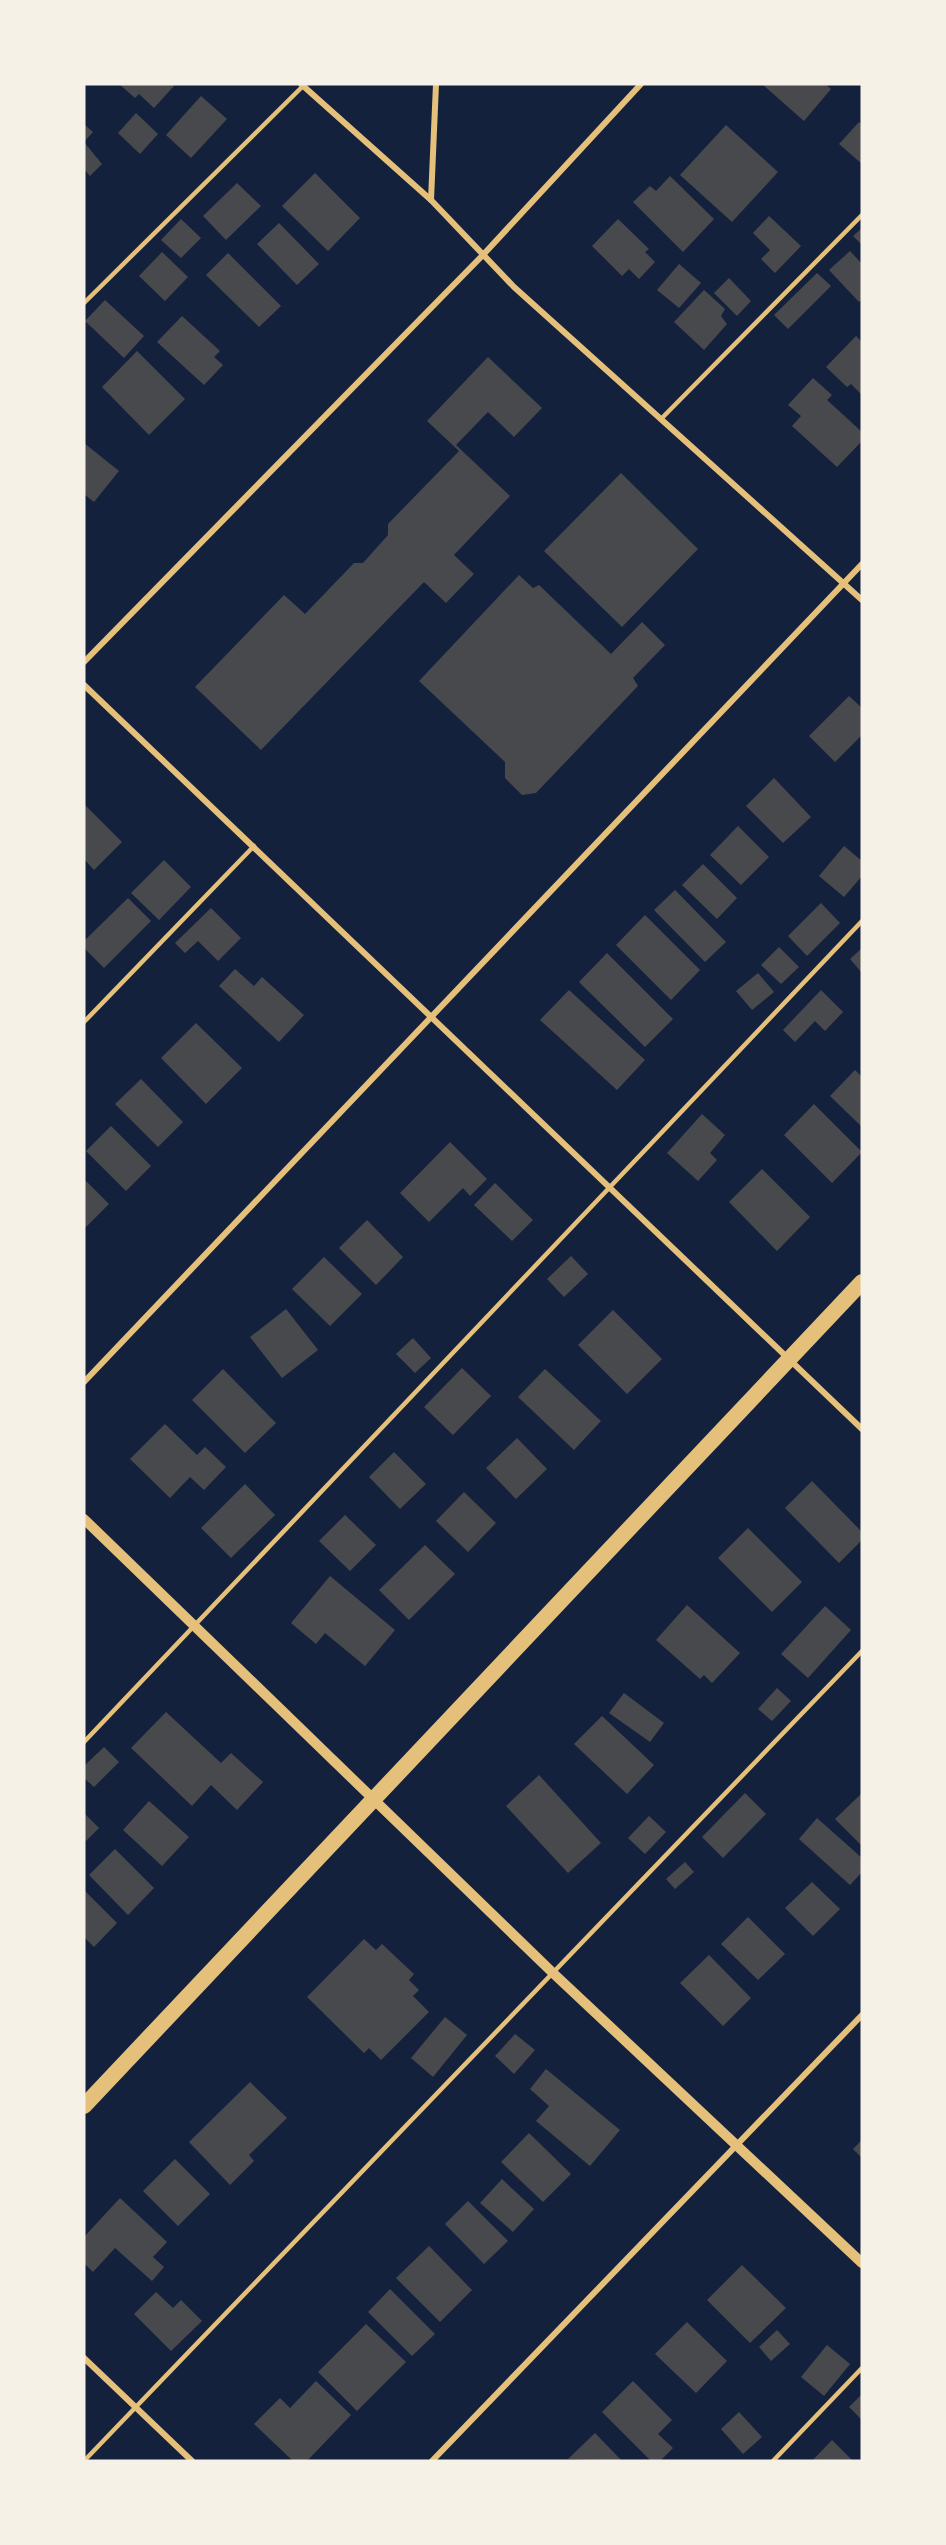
<svg xmlns="http://www.w3.org/2000/svg" width="946" height="2545" viewBox="0 0 946 2545" font-family="Poppins,sans-serif">
<style>
.building{fill:#48494c}
.lines{fill:none;stroke-linecap:round;stroke-linejoin:round}
.service{stroke:#e5c07b;stroke-width:4.5}
.minor{stroke:#e5c07b;stroke-width:6}
.tertiary{stroke:#e5c07b;stroke-width:10}
.trunk{stroke:#e5c07b;stroke-width:16}
</style>
<rect width="100%" height="100%" fill="#14213d"/>
<g class="building">
<path d="M119,84H172L174,86L154,108L139,94L135,98Z"/>
<path d="M762,84H825L831,89L804,121Z"/>
<path d="M201,96L227,119L191,158L166,135Z"/>
<path d="M136,113L158,134L140,154L118,133Z"/>
<path d="M859,122L862,125V164L839,144Z"/>
<path d="M84,124L93,132L84,142Z"/>
<path d="M726,125L778,172L732,222L680,175Z"/>
<path d="M84,142L102,164L90,176L84,169Z"/>
<path d="M315,173L360,218L328,251L282,206Z"/>
<path d="M670,176L714,219L683,252L633,202L650,186L656,191Z"/>
<path d="M237,183L261,206L226,240L203,216Z"/>
<path d="M769,216L801,246L775,273L761,259L770,250L753,233Z"/>
<path d="M181,219L201,238L181,258L161,240Z"/>
<path d="M618,219L649,249L645,252L655,262L639,279L629,269L622,276L592,246Z"/>
<path d="M279,223L319,264L297,285L257,244Z"/>
<path d="M862,228V245L853,236Z"/>
<path d="M850,251L862,264V299L859,302L829,270Z"/>
<path d="M162,252L188,277L165,301L139,276Z"/>
<path d="M228,253L281,306L259,327L206,275Z"/>
<path d="M679,264L701,283L679,308L657,290Z"/>
<path d="M817,273L831,286L788,329L774,315Z"/>
<path d="M729,278L751,301L737,316L714,293Z"/>
<path d="M704,290L725,309L721,316L727,324L704,350L674,322Z"/>
<path d="M105,300L144,336L124,358L85,321Z"/>
<path d="M182,316L220,351L214,357L223,365L204,385L157,342Z"/>
<path d="M856,336L862,342V395L851,384L847,387L826,367Z"/>
<path d="M137,351L185,399L149,435L102,387Z"/>
<path d="M488,357L542,408L514,437L488,412L456,445L510,496L454,555L474,574L446,603L424,582L261,750L195,687L284,595L305,614L354,563H363L388,535V524L459,451L427,421Z"/>
<path d="M813,378L832,395L827,400L862,432V441L837,467L792,426L801,416L788,405Z"/>
<path d="M84,443L119,471L94,502L84,494Z"/>
<path d="M621,473L698,549L622,627L544,551Z"/>
<path d="M519,575L533,588L539,585L611,654L642,622L665,645L633,678L638,686L536,793L522,795L505,778V762L419,681Z"/>
<path d="M849,696L862,708V735L835,762L809,736Z"/>
<path d="M774,778L811,817L783,843L746,806Z"/>
<path d="M84,804L122,842L94,870L84,859Z"/>
<path d="M738,826L769,857L741,885L710,855Z"/>
<path d="M844,846L862,861V876L844,897L819,876Z"/>
<path d="M164,860L191,887L159,920L131,893Z"/>
<path d="M703,864L737,898L717,919L682,885Z"/>
<path d="M675,890L726,942L705,962L654,910Z"/>
<path d="M128,898L151,921L104,968L84,948V941Z"/>
<path d="M821,903L840,923L807,956L788,936Z"/>
<path d="M211,908L241,938L218,961L198,941L185,953L175,943Z"/>
<path d="M645,915L700,970L671,1000L616,945Z"/>
<path d="M779,947L799,967L781,984L761,965Z"/>
<path d="M862,948V973L850,959Z"/>
<path d="M607,953L673,1019L645,1047L579,982Z"/>
<path d="M235,969L254,986L262,977L304,1015L279,1042L219,986Z"/>
<path d="M758,973L774,992L752,1010L736,991Z"/>
<path d="M569,990L645,1060L617,1090L540,1020Z"/>
<path d="M821,990L843,1012L825,1031L815,1021L795,1042L783,1030Z"/>
<path d="M196,1023L242,1068L206,1104L161,1058Z"/>
<path d="M855,1070L862,1077V1127L830,1096Z"/>
<path d="M141,1079L183,1122L158,1147L115,1104Z"/>
<path d="M814,1104L862,1152L832,1183L784,1135Z"/>
<path d="M702,1114L725,1135L710,1153L717,1160L698,1181L667,1153Z"/>
<path d="M111,1126L151,1166L126,1191L86,1151Z"/>
<path d="M450,1142L487,1179L470,1196L463,1188L429,1222L400,1193Z"/>
<path d="M762,1169L810,1217L777,1251L729,1202Z"/>
<path d="M84,1179L109,1204L84,1229Z"/>
<path d="M495,1183L533,1220L512,1241L474,1205Z"/>
<path d="M367,1220L403,1257L376,1285L339,1248Z"/>
<path d="M571,1256L588,1274L564,1297L547,1279Z"/>
<path d="M324,1257L362,1294L330,1326L292,1289Z"/>
<path d="M286,1309L318,1350L282,1378L250,1337Z"/>
<path d="M613,1310L662,1359L627,1394L578,1345Z"/>
<path d="M413,1338L431,1358L415,1373L396,1354Z"/>
<path d="M462,1368L491,1396L453,1435L424,1407Z"/>
<path d="M223,1369L276,1423L245,1453L192,1400Z"/>
<path d="M545,1369L601,1421L574,1450L518,1397Z"/>
<path d="M165,1424L197,1455L205,1447L226,1467L204,1490L190,1477L170,1498L130,1459Z"/>
<path d="M517,1438L547,1469L516,1499L486,1468Z"/>
<path d="M394,1452L426,1484L400,1509L369,1477Z"/>
<path d="M812,1481L862,1532V1540L839,1563L785,1508Z"/>
<path d="M245,1484L275,1515L231,1558L201,1528Z"/>
<path d="M464,1492L496,1523L468,1552L436,1521Z"/>
<path d="M345,1515L376,1545L350,1571L319,1541Z"/>
<path d="M748,1528L802,1582L772,1612L718,1558Z"/>
<path d="M425,1545L455,1574L409,1620L379,1590Z"/>
<path d="M330,1576L395,1630L365,1666L325,1633L316,1644L291,1623Z"/>
<path d="M687,1605L740,1653L712,1683L704,1675L700,1679L656,1640Z"/>
<path d="M825,1606L851,1630L808,1678L781,1654Z"/>
<path d="M777,1688L791,1701L772,1721L758,1709Z"/>
<path d="M624,1693L664,1723L650,1742L609,1713Z"/>
<path d="M166,1712L221,1763L231,1753L263,1782L237,1810L211,1785L192,1806L131,1748Z"/>
<path d="M602,1716L654,1765L627,1794L574,1744Z"/>
<path d="M104,1747L119,1762L94,1787L84,1778V1766Z"/>
<path d="M539,1775L601,1843L568,1873L506,1806Z"/>
<path d="M745,1793L766,1814L723,1858L702,1837Z"/>
<path d="M862,1793V1846L835,1819Z"/>
<path d="M149,1801L189,1837L162,1866L123,1830Z"/>
<path d="M84,1813L99,1828L86,1841L84,1839Z"/>
<path d="M649,1816L666,1832L645,1854L628,1838Z"/>
<path d="M817,1818L862,1858V1872L850,1885L799,1839Z"/>
<path d="M115,1849L154,1888L128,1915L89,1875Z"/>
<path d="M685,1862L694,1872L675,1889L666,1879Z"/>
<path d="M812,1882L840,1909L813,1936L785,1908Z"/>
<path d="M84,1890L117,1923L94,1947L84,1937Z"/>
<path d="M748,1917L785,1954L758,1980L721,1944Z"/>
<path d="M364,1939L376,1950L382,1944L414,1974L409,1980L419,1990L413,1996L429,2012L381,2060L369,2048L364,2053L307,1997Z"/>
<path d="M709,1955L751,1998L723,2026L680,1983Z"/>
<path d="M445,2017L467,2035L433,2077L411,2058Z"/>
<path d="M515,2034L535,2050L514,2074L495,2056Z"/>
<path d="M546,2069L620,2130L590,2166L536,2121L549,2106L530,2089Z"/>
<path d="M250,2082L287,2118L249,2155L254,2161L230,2185L189,2142Z"/>
<path d="M529,2133L571,2174L543,2202L501,2162Z"/>
<path d="M862,2140V2158L853,2149Z"/>
<path d="M175,2159L210,2194L178,2226L143,2191Z"/>
<path d="M502,2179L534,2209L513,2232L480,2203Z"/>
<path d="M120,2198L167,2242L153,2257L164,2267L152,2281L115,2248L93,2272L84,2263V2237Z"/>
<path d="M468,2201L508,2241L484,2264L445,2224Z"/>
<path d="M429,2246L472,2290L440,2322L396,2278Z"/>
<path d="M742,2265L786,2308L750,2343L707,2300Z"/>
<path d="M390,2289L435,2334L412,2356L368,2312Z"/>
<path d="M156,2292L173,2308L181,2300L202,2321L171,2351L134,2314Z"/>
<path d="M687,2322L727,2361L696,2393L655,2354Z"/>
<path d="M366,2324L406,2362L357,2411L318,2372Z"/>
<path d="M777,2330L790,2344L771,2361L759,2347Z"/>
<path d="M827,2345L850,2364L824,2396L801,2377Z"/>
<path d="M316,2381L351,2415L307,2461H293L254,2424L280,2398L290,2408Z"/>
<path d="M633,2381L672,2420L658,2434L673,2448L660,2461H651L602,2412Z"/>
<path d="M862,2394V2420L849,2407Z"/>
<path d="M739,2412L762,2437L743,2454L721,2429Z"/>
<path d="M595,2433L622,2461L568,2459Z"/>
<path d="M832,2440L853,2461H812Z"/>
</g>
<g class="lines">
<g class="service">
<path d="M84,303L303,86"/>
<path d="M662,418L862,215"/>
<path d="M84,1022L254,846"/>
<path d="M84,1742L862,921"/>
<path d="M84,2461L862,1651"/>
<path d="M773,2461L862,2368"/>
</g>
<g class="minor">
<path d="M301,84L431,200L514,287L862,600"/>
<path d="M431,200L436,84"/>
<path d="M84,662L482,256L641,84"/>
<path d="M84,685L862,1429"/>
<path d="M84,1382L862,564"/>
<path d="M84,2358L192,2461"/>
<path d="M432,2461L862,2015"/>
</g>
<path class="tertiary" d="M84,1519L553,1973L862,2263"/>
<path class="trunk" d="M84,2106L862,1282"/>
</g>
<rect width="946" height="2545" fill="none" stroke="#f6f1e7" stroke-width="171"/>
</svg>
